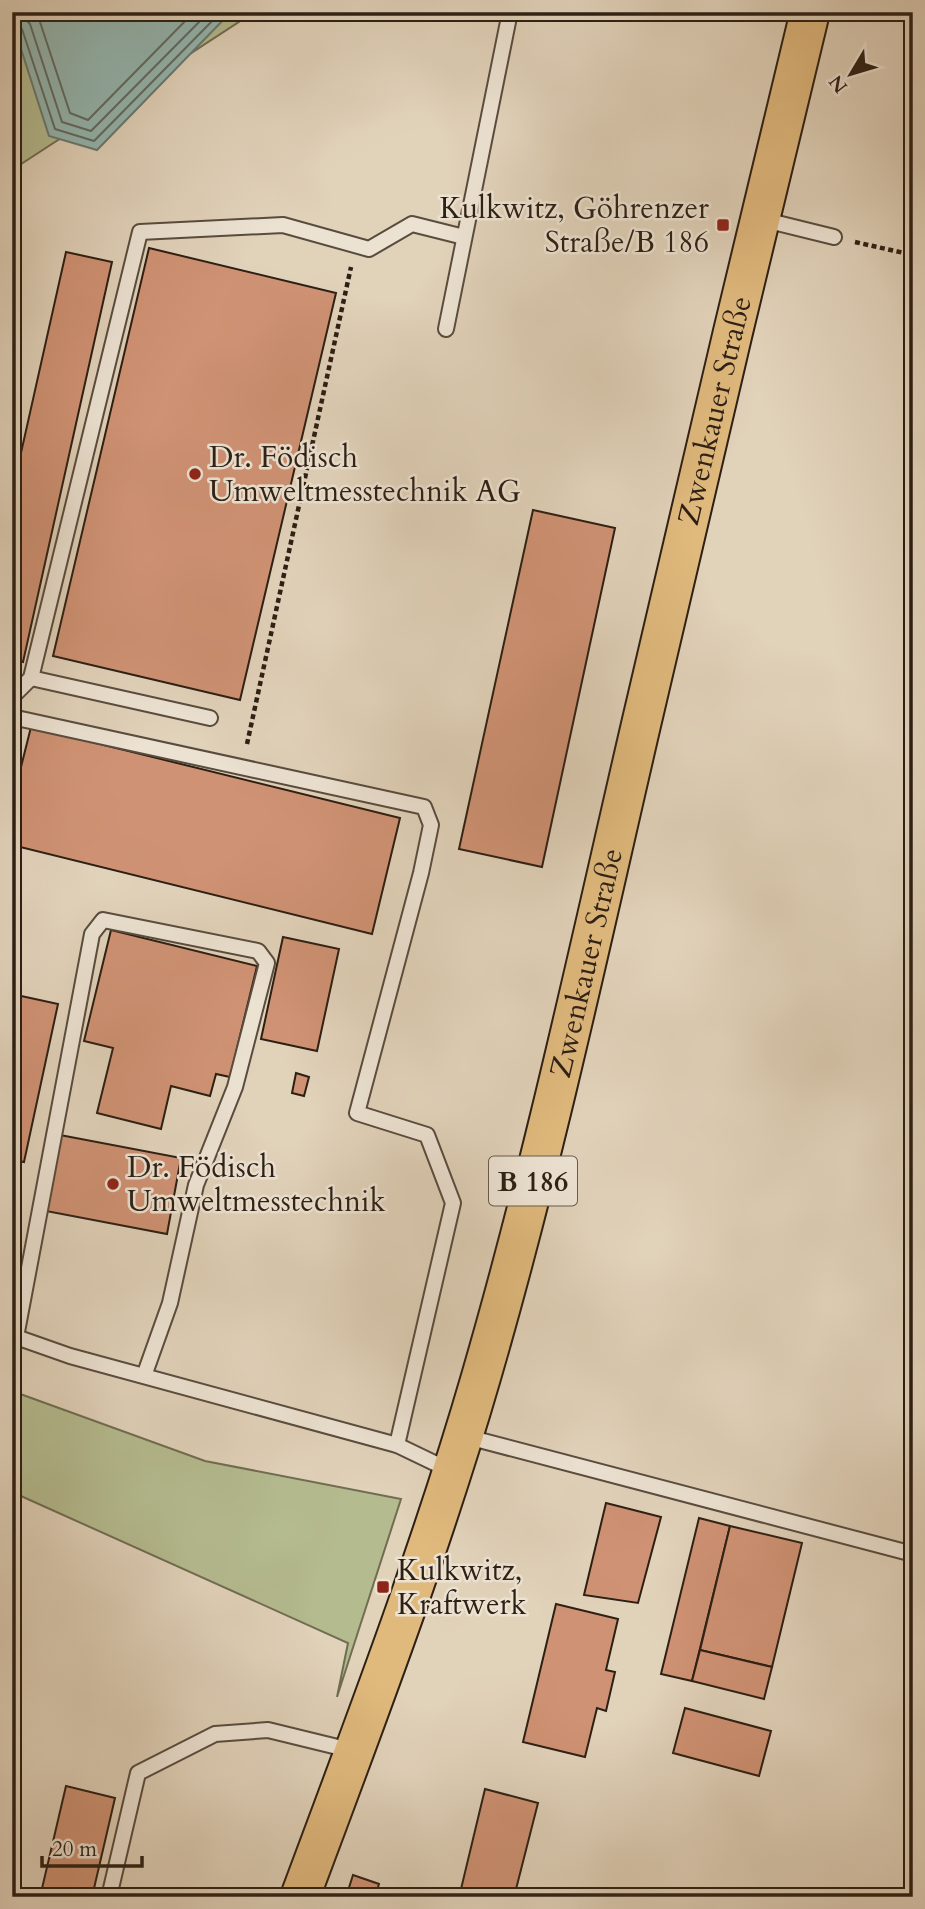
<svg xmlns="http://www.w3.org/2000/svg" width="925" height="1909" viewBox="0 0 925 1909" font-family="Cardo,serif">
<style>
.green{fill:#b4bb8f;stroke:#706d52;stroke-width:2}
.water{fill:#94b7b1;stroke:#6a7a72;stroke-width:2}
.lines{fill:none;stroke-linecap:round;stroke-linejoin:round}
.shore{stroke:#606b62;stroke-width:2}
.building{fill:#cf9274;stroke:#2c1f14;stroke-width:2}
.lane-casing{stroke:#594c3e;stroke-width:18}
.primary-casing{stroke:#2c1f14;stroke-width:42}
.path{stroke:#2c1f14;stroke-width:4.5;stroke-dasharray:5 3.5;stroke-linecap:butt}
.lane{stroke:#ece2d2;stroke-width:14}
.primary{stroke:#e0b97d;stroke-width:38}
.poi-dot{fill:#8f2418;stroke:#ece2d2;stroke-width:2.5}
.labels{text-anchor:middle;stroke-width:5;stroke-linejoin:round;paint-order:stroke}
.shield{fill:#ece2d2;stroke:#665a4d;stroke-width:2}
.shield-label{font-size:28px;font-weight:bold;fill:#2c1f14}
.poi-label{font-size:30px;fill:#2c1f14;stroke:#ece2d2;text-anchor:start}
.street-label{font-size:30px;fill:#2c1f14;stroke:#ece2d2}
</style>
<rect width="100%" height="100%" fill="#e1d2ba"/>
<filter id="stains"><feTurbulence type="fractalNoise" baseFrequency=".00286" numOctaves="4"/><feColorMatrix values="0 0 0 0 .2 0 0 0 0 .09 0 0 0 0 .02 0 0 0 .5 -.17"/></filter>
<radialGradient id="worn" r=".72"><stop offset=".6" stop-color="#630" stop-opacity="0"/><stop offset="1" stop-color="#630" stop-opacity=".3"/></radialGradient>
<g class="green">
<path d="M12,12H254L12,170Z"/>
<path d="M12,1391L205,1461L401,1499L337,1697L348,1643L12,1492Z"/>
</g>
<path class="water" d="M12,12H231L97,150L49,136L12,21Z"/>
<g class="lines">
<g class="shore">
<path d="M34,12L40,22L70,113L88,120L194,12"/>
<path d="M12,14L23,16L30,24L62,122L91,131L209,12"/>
<path d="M12,23L18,24L22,29L55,129L94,141L221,12"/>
</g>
</g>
<g class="building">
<path d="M149,248L336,293L240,700L53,656Z"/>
<path d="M66,252L112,262L23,662L12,660V493Z"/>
<path d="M533,510L615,528L542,867L459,849Z"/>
<path d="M31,727L400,818L372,934L12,845V781L17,783Z"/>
<path d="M111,930L257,966L230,1077L216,1074L210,1096L171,1086L161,1129L97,1113L113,1048L84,1041Z"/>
<path d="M283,937L339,949L317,1051L261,1039Z"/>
<path d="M12,994L58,1004L24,1162L12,1160Z"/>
<path d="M296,1073L309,1077L304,1096L292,1093Z"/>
<path d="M60,1135L181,1158L167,1234L46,1211Z"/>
<path d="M606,1503L661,1517L638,1603L584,1595Z"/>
<path d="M699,1518L730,1526L692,1681L661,1674Z"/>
<path d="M730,1526L802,1543L772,1667L700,1650Z"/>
<path d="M556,1604L618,1619L606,1670L615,1672L606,1711L597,1708L585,1757L523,1742Z"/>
<path d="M700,1650L772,1667L764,1699L692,1681Z"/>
<path d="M685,1708L771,1731L759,1776L673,1753Z"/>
<path d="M66,1786L115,1798L92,1897H40Z"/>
<path d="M485,1789L538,1803L514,1897H492L461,1889Z"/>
<path d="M353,1875L379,1884L375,1897H346Z"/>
</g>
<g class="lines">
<g class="lane-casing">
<g id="lane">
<path d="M761,219L834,237"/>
<path d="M446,329L510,12"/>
<path d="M31,678L210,718"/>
<path d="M12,697L31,678L140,232L283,225L369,249L412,224L464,237"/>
<path d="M12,717L424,807L431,825L421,873L357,1113L427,1135L453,1203L397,1445"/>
<path d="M144,1376L170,1303L196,1185L235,1087L267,963L258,951L103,920L92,934L16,1337L70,1356L397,1445L449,1470"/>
<path d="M464,1436L913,1554"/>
<path d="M109,1897L138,1773L215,1734L268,1730L354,1751"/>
</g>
</g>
<g class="primary-casing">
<g id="primary">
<path id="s1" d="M300,1897C364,1725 430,1553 481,1377C543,1164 590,945 640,729C695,489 752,251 810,12"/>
</g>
</g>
<g class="path">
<path d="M855,242L913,255"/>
<path d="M247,744L351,267"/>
</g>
<use href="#lane" class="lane"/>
<use href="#primary" class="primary"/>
</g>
<g class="poi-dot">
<rect x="716" y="218" width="14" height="14" rx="3.5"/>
<circle cx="195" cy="474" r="7"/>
<circle cx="113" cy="1184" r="7"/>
<rect x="376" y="1580" width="14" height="14" rx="3.5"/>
</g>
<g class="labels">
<rect class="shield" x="489" y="1156.5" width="88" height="49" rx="5"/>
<g class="shield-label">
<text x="533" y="1191">B 186</text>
</g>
<g class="poi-label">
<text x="709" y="218" text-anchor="end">Kulkwitz, Göhrenzer<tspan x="709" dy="34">Straße/B 186</tspan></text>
<text x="209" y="467">Dr. Födisch<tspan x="209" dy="34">Umweltmesstechnik AG</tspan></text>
<text x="127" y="1177">Dr. Födisch<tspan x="127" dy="34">Umweltmesstechnik</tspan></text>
<text x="397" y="1580">Kulkwitz,<tspan x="397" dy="34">Kraftwerk</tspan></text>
</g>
<g class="street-label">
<text dy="10" stroke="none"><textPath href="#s1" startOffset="1545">Zwenkauer Straße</textPath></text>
<text dy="10" stroke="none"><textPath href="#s1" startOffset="978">Zwenkauer Straße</textPath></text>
</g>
</g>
<rect width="925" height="1909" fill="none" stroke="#e1d2ba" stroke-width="42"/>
<rect x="14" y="14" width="897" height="1881" fill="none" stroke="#2c1f14" stroke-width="3.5"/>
<rect x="21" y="21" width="883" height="1867" fill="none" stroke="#2c1f14" stroke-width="2"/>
<g transform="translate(851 74) rotate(232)" stroke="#ece2d2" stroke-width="5" paint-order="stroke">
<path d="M0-5L12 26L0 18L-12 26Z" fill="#2c1f14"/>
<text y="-10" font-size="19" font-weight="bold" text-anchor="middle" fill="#2c1f14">N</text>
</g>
<path d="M42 1856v10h100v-10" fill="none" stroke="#2c1f14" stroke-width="3.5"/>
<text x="52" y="1856" font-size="21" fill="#2c1f14" stroke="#ece2d2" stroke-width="5" paint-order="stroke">20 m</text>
<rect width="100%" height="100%" filter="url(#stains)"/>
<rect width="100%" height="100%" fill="url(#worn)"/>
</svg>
